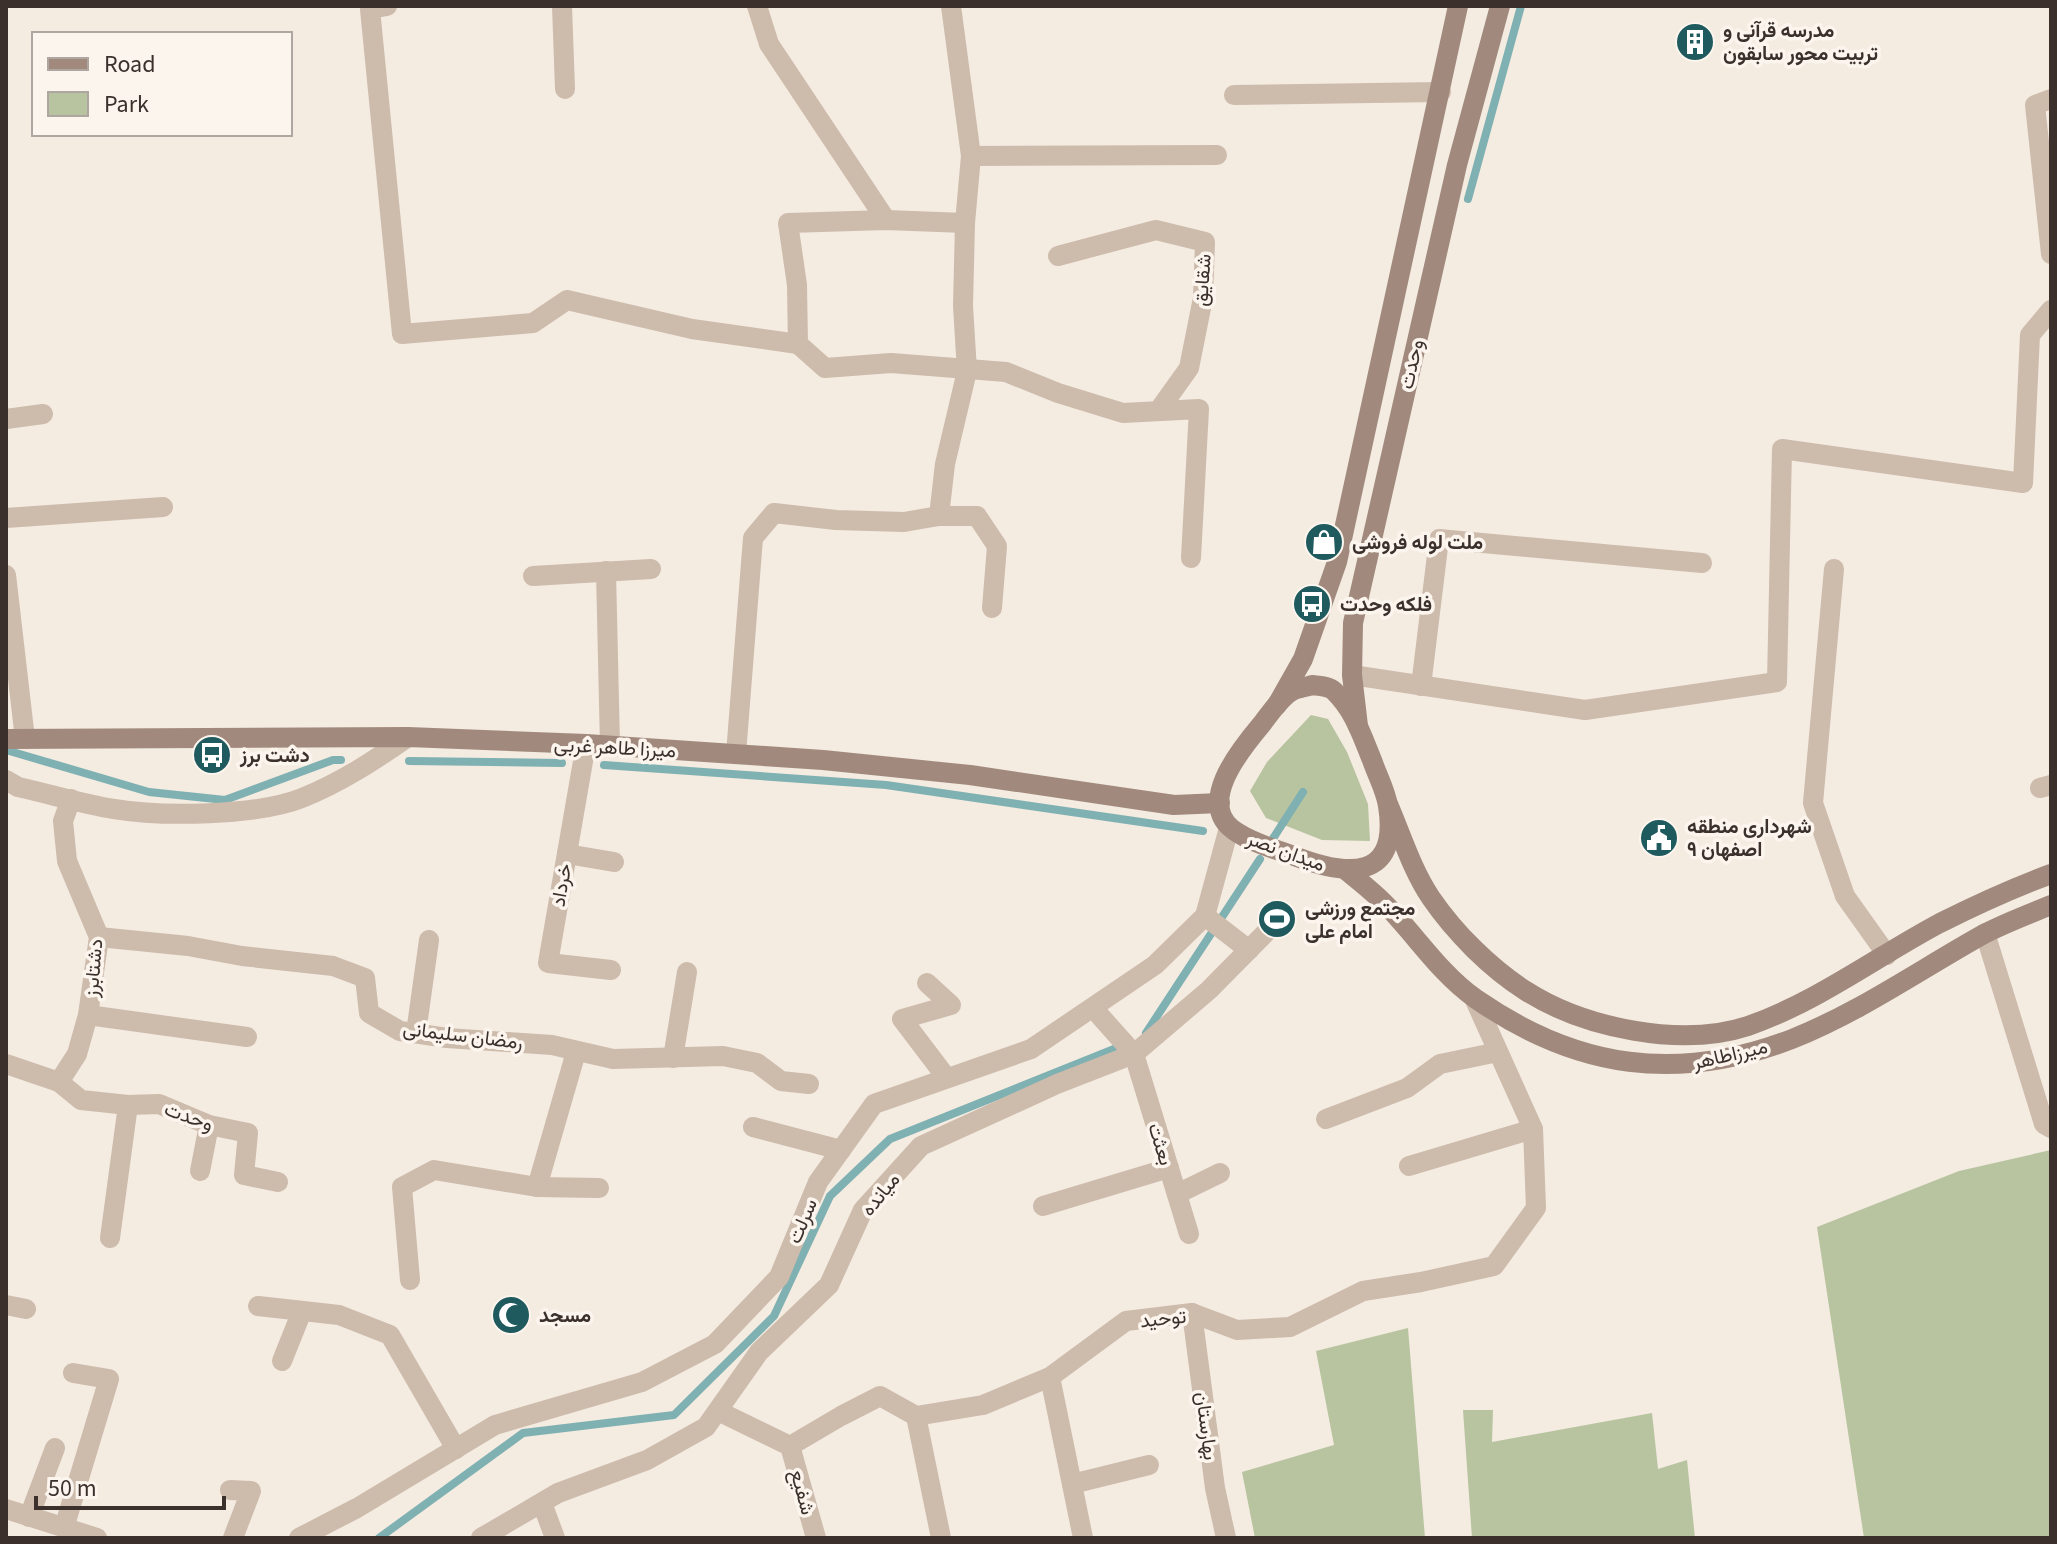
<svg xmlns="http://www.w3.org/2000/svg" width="2057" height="1544" viewBox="0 0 2057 1544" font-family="'Source Sans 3',Vazirmatn,sans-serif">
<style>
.green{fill:#b8c4a0}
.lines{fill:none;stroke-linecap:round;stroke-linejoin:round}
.stream{stroke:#7fb0b2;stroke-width:8}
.minor{stroke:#cdbbac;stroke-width:20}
.tertiary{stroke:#cdbbac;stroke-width:20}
.secondary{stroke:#a18a7d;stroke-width:20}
.labels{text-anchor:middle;stroke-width:7;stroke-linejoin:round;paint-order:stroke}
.poi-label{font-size:20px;font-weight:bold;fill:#3b302b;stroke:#fbf5ee;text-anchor:start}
.street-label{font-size:20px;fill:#3b302b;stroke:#fbf5ee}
</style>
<rect width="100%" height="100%" fill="#f4ebe1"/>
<g class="green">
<path d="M1311,715L1328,719L1347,752L1368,804L1370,841L1322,840L1266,818L1250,791L1267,762Z"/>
<path d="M2051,1150V1538H1864L1817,1227L1959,1171Z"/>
<path d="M1408,1328L1425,1538H1255L1242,1472L1334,1445L1316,1351Z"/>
<path d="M1463,1410H1493L1492,1442L1652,1413L1658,1469L1687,1460L1695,1538H1472Z"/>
</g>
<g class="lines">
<g class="stream">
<path d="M1468,199L1521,6"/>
<path d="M6,750L149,792L225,800L333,760H341"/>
<path d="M409,761L562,763"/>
<path d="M604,765L886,785L1203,831"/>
<path d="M1270,843L1303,792"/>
<path d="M1146,1033L1260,859"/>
<path d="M379,1538L523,1433L674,1415L774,1316L830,1196L890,1139L1124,1045"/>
</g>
<g class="minor">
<path d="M387,6L370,9L402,334L533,323L567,300L692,329L798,344"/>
<path d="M562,6L565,89"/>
<path d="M757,6L769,44L886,220"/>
<path d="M1234,95L1441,92"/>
<path d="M2051,99L2035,105L2051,254"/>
<path d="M971,156L1217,155"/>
<path d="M965,223L886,220L788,223L797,285L798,344L825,368L891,363L1006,372L1058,393L1123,413L1199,409L1191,558"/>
<path d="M1058,256L1156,230L1205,242L1203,298L1189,368L1159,410"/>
<path d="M6,419L43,414"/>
<path d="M939,516L945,464L967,371L963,306L965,223L971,156L951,6"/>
<path d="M6,518L163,507"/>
<path d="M1834,569L1813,803L1845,896L1887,955"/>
<path d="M606,571L610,746"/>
<path d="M6,575L25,739"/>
<path d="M533,576L651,569"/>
<path d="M1352,675L1585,710L1777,682L1782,449L2023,483L2030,335L2051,310"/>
<path d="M1421,686L1439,539L1702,563"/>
<path d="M586,744L548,963L611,970"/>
<path d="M736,754L753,538L774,513L836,520L904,522L939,516H977L997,546L992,608"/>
<path d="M2040,788L2051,785"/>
<path d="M567,854L614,862"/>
<path d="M1985,933L2044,1124L2051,1128"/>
<path d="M99,937L188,946L242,956L333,966L365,978L369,1013L400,1031L447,1038L552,1045L613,1059L723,1056L757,1063L781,1081L809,1084"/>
<path d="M927,983L951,1005L902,1019L946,1077"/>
<path d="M88,1015L247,1037"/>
<path d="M416,1033L429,940"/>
<path d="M1134,1054L1189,1234"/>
<path d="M673,1058L687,972"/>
<path d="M6,1064L59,1082L77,1054L88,1015L99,937L67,861L63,821L71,799"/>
<path d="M59,1082L81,1100L128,1105L159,1104L209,1125L248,1133L244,1175L278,1182"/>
<path d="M1326,1119L1407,1088L1440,1064L1498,1052"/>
<path d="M753,1127L841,1150"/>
<path d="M1409,1166L1533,1129"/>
<path d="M200,1171L209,1125"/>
<path d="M537,1187L576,1052"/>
<path d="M1177,1194L1220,1173"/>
<path d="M1043,1206L1169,1168"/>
<path d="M110,1238L128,1105"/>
<path d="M410,1280L402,1187L434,1170L537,1187L599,1188"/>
<path d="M6,1305L26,1309"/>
<path d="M258,1306L339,1315L390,1335L456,1449"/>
<path d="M1192,1313L1215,1488L1226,1538"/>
<path d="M282,1361L302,1311"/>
<path d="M1050,1377L1083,1538"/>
<path d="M718,1411L790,1446L841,1416L880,1396L916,1416L983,1405L1050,1377L1126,1321L1192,1313L1237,1330L1290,1327L1363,1291L1421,1282L1494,1266L1536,1208L1533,1129L1474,998"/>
<path d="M916,1416L941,1538"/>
<path d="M790,1446L816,1538"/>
<path d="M1072,1484L1149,1465"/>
<path d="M230,1490L251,1491L233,1538"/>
<path d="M542,1503L555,1538"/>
<path d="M29,1517L55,1448"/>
<path d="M64,1528L109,1379L73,1373"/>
</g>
<g class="tertiary">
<path d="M6,780L18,787C50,794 82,804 114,809C162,817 257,816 302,798C340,783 375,760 408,737"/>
<path d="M1205,916L1249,950"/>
<path d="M1093,1008L1134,1054"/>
<path d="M6,1509L97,1538"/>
<path d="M299,1538L357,1508L495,1425L642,1382L715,1344L779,1277L818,1182L874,1104L1031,1049L1155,965L1205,916L1229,828"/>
<path d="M481,1538L558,1493L647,1460L706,1427L759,1352L829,1285L863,1210L921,1146L1057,1084L1134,1054L1209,990L1282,916"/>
</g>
<g class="secondary">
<path d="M1312,685C1319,686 1329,686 1334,691C1354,710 1362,736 1372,760C1377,775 1386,791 1388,806C1400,882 1346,876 1294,856C1275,849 1255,844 1238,833C1193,807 1240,750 1261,725C1270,714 1281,696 1294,690C1299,688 1306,687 1312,685Z"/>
<path d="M1277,705L1303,659L1337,562L1458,6"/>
<path d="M1358,726L1352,675L1353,623L1457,165L1500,6"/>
<path d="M6,739L408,737L586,744L823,760L970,775L1174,805L1220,803"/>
<path d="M1388,804C1401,834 1412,870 1431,898C1455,933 1490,968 1526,991C1584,1028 1681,1048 1748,1026C1817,1002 1876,957 1940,923C1976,905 2013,888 2051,874"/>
<path d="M1347,871C1359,881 1372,891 1384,903C1415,934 1439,973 1476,999C1577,1069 1678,1083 1792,1039C1860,1012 1921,969 1984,934C2005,923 2029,914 2051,905"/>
</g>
</g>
<defs>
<g id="building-disc" transform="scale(2)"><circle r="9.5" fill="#1f5a5e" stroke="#fbf5ee"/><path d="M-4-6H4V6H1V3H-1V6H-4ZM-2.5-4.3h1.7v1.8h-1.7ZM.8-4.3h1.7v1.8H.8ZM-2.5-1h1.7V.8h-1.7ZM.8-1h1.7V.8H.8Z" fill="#fff"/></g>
<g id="shop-disc" transform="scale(2)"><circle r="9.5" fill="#1f5a5e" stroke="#fbf5ee"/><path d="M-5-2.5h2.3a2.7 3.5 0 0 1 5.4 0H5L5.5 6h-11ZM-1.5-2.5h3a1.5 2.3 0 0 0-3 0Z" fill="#fff"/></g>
<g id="bus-disc" transform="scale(2)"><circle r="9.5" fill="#1f5a5e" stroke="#fbf5ee"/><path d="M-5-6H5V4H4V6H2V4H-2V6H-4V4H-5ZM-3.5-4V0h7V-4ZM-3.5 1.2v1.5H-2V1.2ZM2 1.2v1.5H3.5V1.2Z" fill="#fff"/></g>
<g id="civic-disc" transform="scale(2)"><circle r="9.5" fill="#1f5a5e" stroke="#fbf5ee"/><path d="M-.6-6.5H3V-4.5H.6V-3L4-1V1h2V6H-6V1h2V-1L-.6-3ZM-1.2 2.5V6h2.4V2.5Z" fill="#fff"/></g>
<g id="stadium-disc" transform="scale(2)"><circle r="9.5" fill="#1f5a5e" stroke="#fbf5ee"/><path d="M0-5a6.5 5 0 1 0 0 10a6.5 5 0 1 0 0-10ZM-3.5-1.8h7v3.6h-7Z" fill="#fff"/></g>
<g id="mosque-disc" transform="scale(2)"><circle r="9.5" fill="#1f5a5e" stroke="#fbf5ee"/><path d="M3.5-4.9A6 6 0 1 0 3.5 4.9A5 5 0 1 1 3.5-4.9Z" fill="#fff"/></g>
</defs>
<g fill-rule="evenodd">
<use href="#building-disc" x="1695" y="42"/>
<use href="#shop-disc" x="1324" y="542"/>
<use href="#bus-disc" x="1312" y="604"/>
<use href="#bus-disc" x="212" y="755"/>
<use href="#civic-disc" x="1659" y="838"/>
<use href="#stadium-disc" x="1277" y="919"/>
<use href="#mosque-disc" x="511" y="1315"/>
</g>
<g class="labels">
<g class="poi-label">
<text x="1723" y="37">مدرسه قرآنی و<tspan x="1723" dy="23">تربیت محور سابقون</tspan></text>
<text x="1352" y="549">ملت لوله فروشی</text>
<text x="1340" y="611">فلکه وحدت</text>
<text x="240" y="762">دشت برز</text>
<text x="1687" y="833">شهرداری منطقه<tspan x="1687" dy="23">۹ اصفهان</tspan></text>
<text x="1305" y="915">مجتمع ورزشی<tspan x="1305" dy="23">امام علی</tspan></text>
<text x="539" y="1322">مسجد</text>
</g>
<g class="street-label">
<text transform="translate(1202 280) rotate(-86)" y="7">شقایق</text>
<text transform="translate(1411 364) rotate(-77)" y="7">وحدت</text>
<text transform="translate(615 747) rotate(3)" y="7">میرزا طاهر غربی</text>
<text transform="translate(1286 851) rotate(20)" y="7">میدان نصر</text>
<text transform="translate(561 885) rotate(-80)" y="7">خرداد</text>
<text transform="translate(93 968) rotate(-85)" y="7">دشتابرز</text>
<text transform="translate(463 1035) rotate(7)" y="7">رمضان سلیمانی</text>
<text transform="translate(1730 1054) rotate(-13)" y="7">میرزاطاهر</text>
<text transform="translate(189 1116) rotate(20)" y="7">وحدت</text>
<text transform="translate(1161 1144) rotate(73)" y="7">بعثت</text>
<text transform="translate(880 1194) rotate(-51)" y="7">میانده</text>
<text transform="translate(802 1221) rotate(-67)" y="7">سرلت</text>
<text transform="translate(1163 1318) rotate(-6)" y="7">توحید</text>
<text transform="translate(1207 1426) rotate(83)" y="7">بهارستان</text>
<text transform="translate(803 1492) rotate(75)" y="7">شفیع</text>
</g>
</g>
<rect width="2057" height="1544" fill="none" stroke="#3b302b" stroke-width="16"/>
<rect x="32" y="32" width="260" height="104" fill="#fbf5ee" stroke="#aea6a0" stroke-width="2"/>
<rect x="48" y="58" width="40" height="12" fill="#a18a7d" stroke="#aea6a0" stroke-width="2"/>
<text x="104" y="72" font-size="24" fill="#3b302b">Road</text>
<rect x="48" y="92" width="40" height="24" fill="#b8c4a0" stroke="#aea6a0" stroke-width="2"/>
<text x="104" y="112" font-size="24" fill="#3b302b">Park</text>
<path d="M36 1496v12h188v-12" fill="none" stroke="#3b302b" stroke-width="4"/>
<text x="48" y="1496" font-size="24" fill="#3b302b" stroke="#fbf5ee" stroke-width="6" paint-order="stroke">50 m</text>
</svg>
